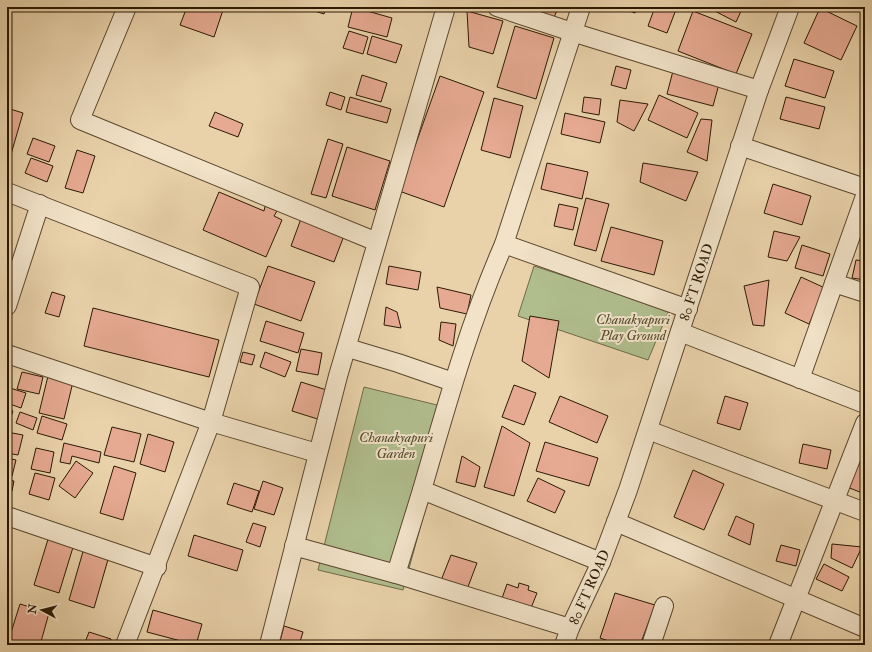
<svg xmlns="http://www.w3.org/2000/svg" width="872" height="652" viewBox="0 0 872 652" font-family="'IM FELL Double Pica',serif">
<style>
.green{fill:#b0bd8d;stroke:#6e6b48}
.building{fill:#e6aa92;stroke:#2b1903}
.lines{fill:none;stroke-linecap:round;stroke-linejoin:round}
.minor-casing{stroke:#5a472d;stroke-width:20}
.minor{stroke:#f1e2c8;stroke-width:18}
.labels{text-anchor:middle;stroke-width:4;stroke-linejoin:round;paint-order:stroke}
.street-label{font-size:14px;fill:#2b1903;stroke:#f1e2c8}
.park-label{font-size:14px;font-style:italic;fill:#534a2c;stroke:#f1e2c8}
</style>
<rect width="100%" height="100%" fill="#e9d2aa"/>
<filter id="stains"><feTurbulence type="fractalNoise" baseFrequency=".005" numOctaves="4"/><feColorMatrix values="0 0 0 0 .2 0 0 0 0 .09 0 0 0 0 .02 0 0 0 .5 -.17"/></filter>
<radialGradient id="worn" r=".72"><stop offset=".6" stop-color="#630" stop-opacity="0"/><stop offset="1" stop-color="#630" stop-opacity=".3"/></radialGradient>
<g class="green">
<path d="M534,266L669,310L648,360L518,316Z"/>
<path d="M364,387L453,409L403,590L318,570Z"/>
</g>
<g class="building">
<path d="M187,7H224L214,37L180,25Z"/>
<path d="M302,7H326L324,14Z"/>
<path d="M353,7L392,18L387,37L348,27Z"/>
<path d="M520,7H558L554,18Z"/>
<path d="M619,7H637L635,13Z"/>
<path d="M655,7H677L667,33L648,26Z"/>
<path d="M707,7H743L736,22Z"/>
<path d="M820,8L857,26L841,60L804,43Z"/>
<path d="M467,11L503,21L493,54L469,47Z"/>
<path d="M693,11L752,34L736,74L678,51Z"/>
<path d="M515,26L554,38L536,99L497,87Z"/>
<path d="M349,31L368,37L363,54L343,48Z"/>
<path d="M372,36L402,45L396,63L367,54Z"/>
<path d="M794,59L834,71L825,98L785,86Z"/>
<path d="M616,66L631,70L626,89L611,85Z"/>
<path d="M673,71L719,84L713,106L667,94Z"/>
<path d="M362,75L387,83L381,102L356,95Z"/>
<path d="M440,76L484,92L444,207L399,191Z"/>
<path d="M330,92L345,97L341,110L326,105Z"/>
<path d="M659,95L698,113L687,138L648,120Z"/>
<path d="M350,97L391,109L387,123L346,112Z"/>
<path d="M584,97L601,99L599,115L582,112Z"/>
<path d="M786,97L825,107L819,129L780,119Z"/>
<path d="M494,98L523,106L510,158L481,150Z"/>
<path d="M620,100L648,104L634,131L617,122Z"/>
<path d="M7,108L23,113L7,168Z"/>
<path d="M215,112L243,124L238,137L209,126Z"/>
<path d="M565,113L605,122L600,143L561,134Z"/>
<path d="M701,119L712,120L707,161L687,152Z"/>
<path d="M33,138L55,146L49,162L27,154Z"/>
<path d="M328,139L343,144L326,198L311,194Z"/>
<path d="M347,147L390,161L375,210L332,196Z"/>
<path d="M77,150L95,156L83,193L65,188Z"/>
<path d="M31,158L53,166L47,182L25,173Z"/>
<path d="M547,163L588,172L582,199L541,189Z"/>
<path d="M643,163L698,172L686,201L640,182Z"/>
<path d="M773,184L811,196L802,225L764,213Z"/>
<path d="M219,192L264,211L265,206L277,211L274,216L282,220L266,257L203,230Z"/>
<path d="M586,198L609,204L596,251L574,245Z"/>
<path d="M559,204L578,208L573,230L554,226Z"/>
<path d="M302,216L345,233L334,262L291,246Z"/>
<path d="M611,227L663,241L654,275L601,261Z"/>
<path d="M774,231L800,237L787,261L768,257Z"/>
<path d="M802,245L830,254L823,276L795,268Z"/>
<path d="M856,260L865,261V280L852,278Z"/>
<path d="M268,266L315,282L301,321L254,304Z"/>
<path d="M389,266L421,272L418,290L386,284Z"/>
<path d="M801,277L825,288L809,324L785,313Z"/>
<path d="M769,280L764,326L753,325L744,286Z"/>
<path d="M437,287L471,295L467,314L440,308Z"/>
<path d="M52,292L65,296L59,317L45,313Z"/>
<path d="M386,307L397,312L401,328L384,325Z"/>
<path d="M93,308L219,340L209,377L84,346Z"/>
<path d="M530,316L559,321L549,378L522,361Z"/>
<path d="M266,321L304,333L298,353L260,341Z"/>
<path d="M441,322L456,324L453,346L439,340Z"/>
<path d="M301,349L322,353L318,375L296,371Z"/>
<path d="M243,352L255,355L252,365L240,362Z"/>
<path d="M265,352L291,362L285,377L260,367Z"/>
<path d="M22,372L43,377L39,394L17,389Z"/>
<path d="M48,376L73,382L64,419L39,413Z"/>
<path d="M301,382L333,392L324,421L292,411Z"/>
<path d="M514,385L536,393L524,425L502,417Z"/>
<path d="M10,388L26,393L21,408L7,403Z"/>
<path d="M560,396L608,416L597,443L549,422Z"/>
<path d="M725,396L748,403L740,430L717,423Z"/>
<path d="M7,409L13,411L9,423H7Z"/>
<path d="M20,412L37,418L33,430L16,423Z"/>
<path d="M42,416L67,424L62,440L37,433Z"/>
<path d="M502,426L530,443L514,496L484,487Z"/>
<path d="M112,427L141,434L134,462L104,455Z"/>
<path d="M7,432L23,435L18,455L7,453Z"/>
<path d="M148,434L174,442L165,472L140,464Z"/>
<path d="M545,442L598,458L589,486L536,471Z"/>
<path d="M64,443L101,452L99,463L72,456L70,464L60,462Z"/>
<path d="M803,444L831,450L827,469L799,463Z"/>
<path d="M36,448L54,452L50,473L31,469Z"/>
<path d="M462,456L480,467L475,487L456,482Z"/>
<path d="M7,458L16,460L12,476L7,474Z"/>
<path d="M76,461L93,473L75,498L59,486Z"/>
<path d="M857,461L865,464V494L847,487Z"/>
<path d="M114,466L136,473L123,520L100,513Z"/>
<path d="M693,470L724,484L704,530L674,517Z"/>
<path d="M35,473L55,478L49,500L29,494Z"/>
<path d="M538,478L565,491L555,513L527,501Z"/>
<path d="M7,480L14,481L12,491L7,490Z"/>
<path d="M263,481L283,488L274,515L254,509Z"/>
<path d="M234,483L259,491L252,512L227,504Z"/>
<path d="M736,516L754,524L750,545L728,535Z"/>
<path d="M253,523L266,527L260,547L246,542Z"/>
<path d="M194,535L243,550L237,571L188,556Z"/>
<path d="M49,536L74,544L59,593L34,585Z"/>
<path d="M832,544L862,547L852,568L831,558Z"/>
<path d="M781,545L800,550L796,566L776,561Z"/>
<path d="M84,548L109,556L94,608L69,600Z"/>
<path d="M451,555L477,563L466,592L440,583Z"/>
<path d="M824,564L849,577L842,591L816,579Z"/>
<path d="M519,583L529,586L528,590L537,593L529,613L500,604L507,584L518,588Z"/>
<path d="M615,593L655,605L640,645H620L600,638Z"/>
<path d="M20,604L49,613L40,645H7Z"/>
<path d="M153,610L202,624L196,645L147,632Z"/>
<path d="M284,626L303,632L299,645H279Z"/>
<path d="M89,632L111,639L109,645H84Z"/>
</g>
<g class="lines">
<g class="minor-casing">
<g id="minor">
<path d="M127,7L80,120L377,242"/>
<path d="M497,7L572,32L759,90"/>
<path d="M581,7L504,244C469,324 446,407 422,490L601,562"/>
<path d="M740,146L865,188"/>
<path d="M7,192L250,287L211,422L125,645"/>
<path d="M504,244L688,309"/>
<path d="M834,283L865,293"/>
<path d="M7,306L40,204"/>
<path d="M680,332L865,404"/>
<path d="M348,348L398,363L453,382"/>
<path d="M7,354L211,422L317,453"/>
<path d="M800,379L865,196"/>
<path d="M648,430L865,512"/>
<path d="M7,516L157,567"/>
<path d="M616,522L865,628"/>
<path d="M294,546L396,574L570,628"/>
<path d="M396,574L422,490"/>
<path d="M269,645L338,376L446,7"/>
<path d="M564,645L570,628L601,562L628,490L759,90L790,7"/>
<path d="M651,645L664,606"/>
<path d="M778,645L865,423"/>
</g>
</g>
<use href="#minor" class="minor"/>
</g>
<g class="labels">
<g class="street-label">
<text transform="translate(696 282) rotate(-72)" y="5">80 FT ROAD</text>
<text transform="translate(589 587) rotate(-66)" y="5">80 FT ROAD</text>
</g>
<g class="park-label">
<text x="633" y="324">Chanakyapuri<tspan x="633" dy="16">Play Ground</tspan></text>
<text x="396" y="442">Chanakyapuri<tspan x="396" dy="16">Garden</tspan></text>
</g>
</g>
<rect width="872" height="652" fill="none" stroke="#e9d2aa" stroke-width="24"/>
<rect x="8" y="8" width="856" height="636" fill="none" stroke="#2b1903" stroke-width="2"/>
<rect x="12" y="12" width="848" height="628" fill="none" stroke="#2b1903"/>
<g transform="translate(42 610) rotate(277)" stroke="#f1e2c8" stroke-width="3" paint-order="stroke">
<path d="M0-3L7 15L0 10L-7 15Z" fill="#2b1903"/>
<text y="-6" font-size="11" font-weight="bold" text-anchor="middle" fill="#2b1903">N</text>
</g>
<rect width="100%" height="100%" filter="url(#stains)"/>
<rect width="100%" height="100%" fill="url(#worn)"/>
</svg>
